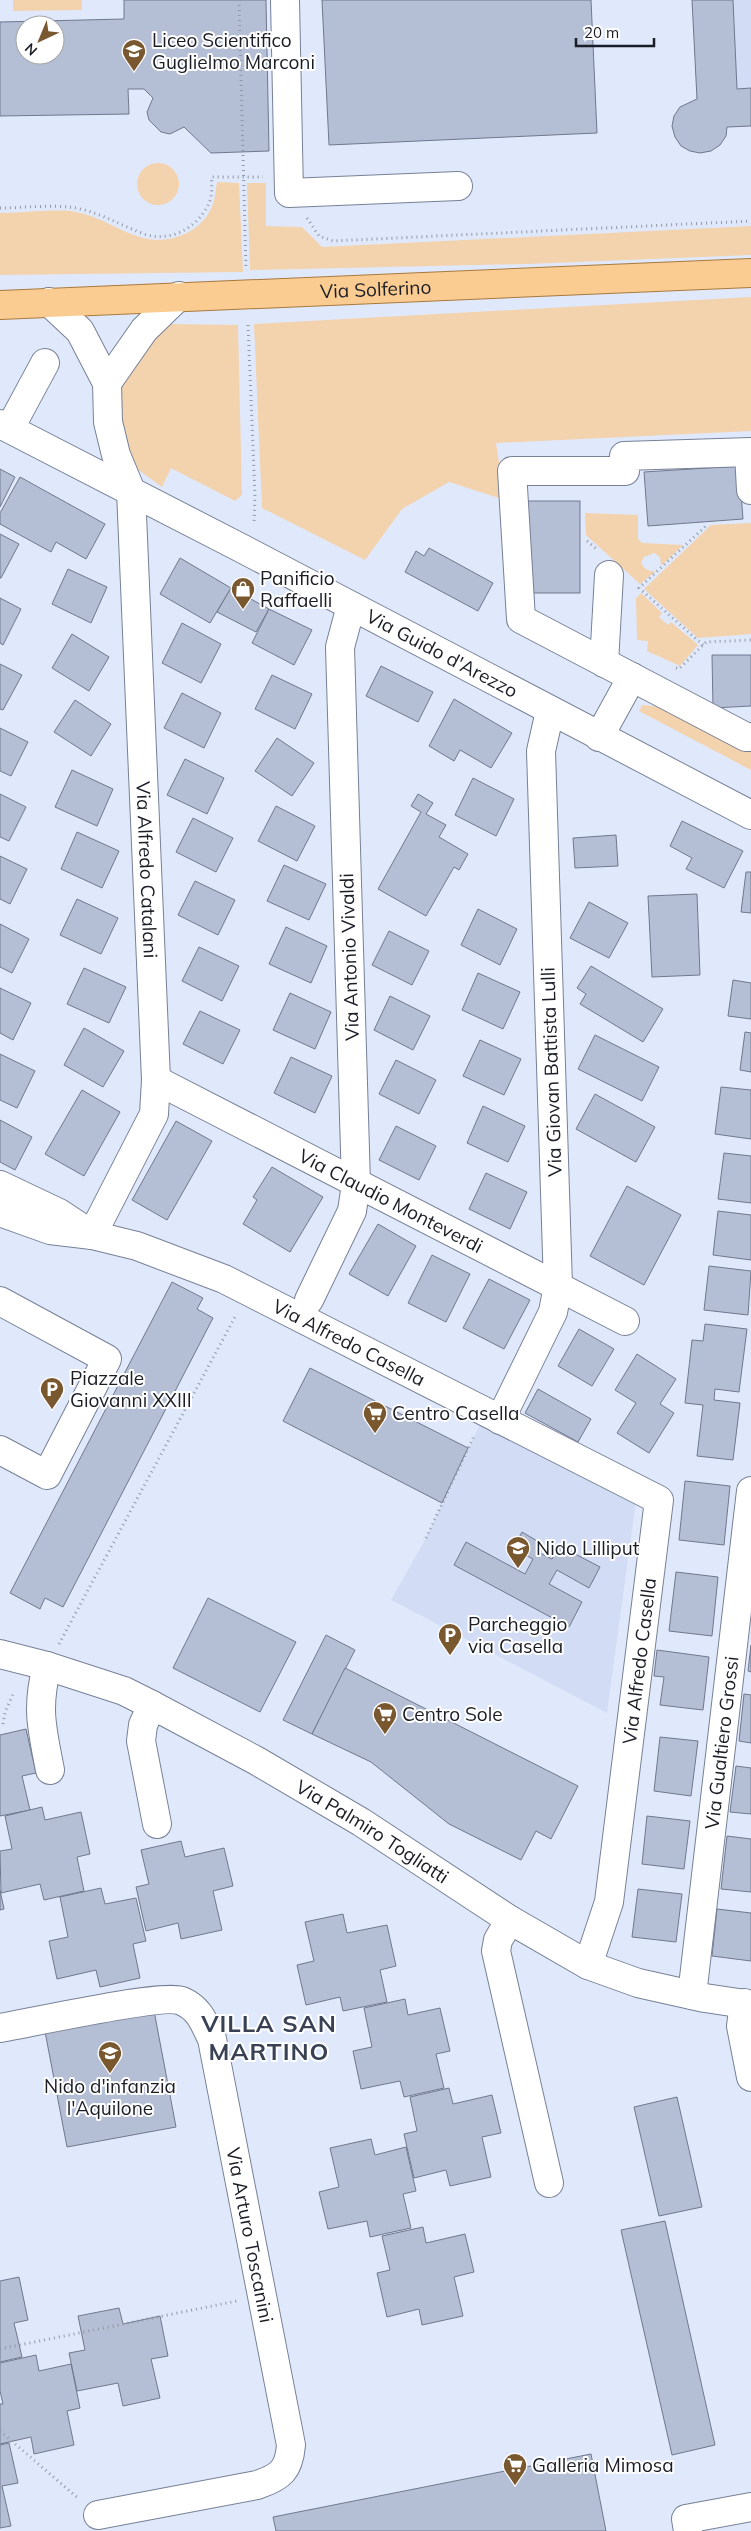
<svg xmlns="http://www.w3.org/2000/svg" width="751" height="2531" viewBox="0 0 751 2531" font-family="Mulish,sans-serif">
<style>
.built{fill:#d2ddf5}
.green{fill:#f3d2ae}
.building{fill:#b4bed5;stroke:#6f788d;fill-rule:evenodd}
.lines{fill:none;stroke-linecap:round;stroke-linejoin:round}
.minor-casing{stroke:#778096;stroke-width:30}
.major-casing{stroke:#a9793c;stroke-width:30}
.path{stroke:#9198a7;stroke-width:3;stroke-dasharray:1 4;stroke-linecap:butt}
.minor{stroke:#fff;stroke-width:28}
.major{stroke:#facc91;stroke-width:28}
.labels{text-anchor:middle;stroke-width:4;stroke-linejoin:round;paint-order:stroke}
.poi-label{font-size:19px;fill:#1a1d26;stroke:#fff;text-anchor:start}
.street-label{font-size:19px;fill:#1a1d26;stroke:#fff}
.district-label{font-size:24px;font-weight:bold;letter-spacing:1px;fill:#394255;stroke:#fff}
</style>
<rect width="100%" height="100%" fill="#e0e9fc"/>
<g class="built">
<path d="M692,0H751V126L727,128L726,136L711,151L700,153L690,151L681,146L675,137L672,126L674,116L680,107L697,98Z"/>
<path d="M482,1420L636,1501L607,1713L391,1600L426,1538Z"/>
</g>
<g class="green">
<path d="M13,0H82V10L13,11Z"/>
<circle cx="158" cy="184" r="21"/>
<path d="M217,182L239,183L243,272L0,275V213C20,213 59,208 76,212C99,216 119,231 140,237C167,246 203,233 213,204C215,198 216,189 217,182Z"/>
<path d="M247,183H266V226L302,227L322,247L751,226V255L527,264L250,270Z"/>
<path d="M751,297V431L496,443L505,500L449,482L402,509L365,560L262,508L254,324Z"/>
<path d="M169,324L238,325L242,495L235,501L171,468L162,487L133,466L112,409L123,365Z"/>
<path d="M585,513L638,515V539L642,543L683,545L661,566L660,557L654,553L644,557L641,563C645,569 648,572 656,571L640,584L586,535Z"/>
<path d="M751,523V634L698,638L644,589L711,525Z"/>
<path d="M641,593L662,613L659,617L668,625L671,622L698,645L680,666L647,651L648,641L637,640L636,598Z"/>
<path d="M642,705L663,707L751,747V770L639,711Z"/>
</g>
<g class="building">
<path d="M124,0H266L269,151L211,153L184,127L170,134L161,132L149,120L147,112L153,98L144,89H128L129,114L0,116V22L124,19ZM25,25H55V55H25Z"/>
<path d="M322,0H591L597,133L329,145Z"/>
<path d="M692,0H733L737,89L751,88V126L727,127L726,136L720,145L711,151L700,153L690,151L681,146L675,137L672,126L674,116L680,107L697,99Z"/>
<path d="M739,466L743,519L648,526L644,472Z"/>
<path d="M0,469L15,477L0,507Z"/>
<path d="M20,477L105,524L86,559L56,542L51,552L0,524V513Z"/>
<rect x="527" y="501" width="53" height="92"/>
<path d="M0,534L19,544L1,578H0Z"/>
<path d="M429,548L493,583L478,611L405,572L416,551L424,556Z"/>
<path d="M180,558L231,588L210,623L160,594Z"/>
<path d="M68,569L107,587L91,623L52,604Z"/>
<path d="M231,588L269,609L256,632L217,612Z"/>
<path d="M0,598L21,609L3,645L0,643Z"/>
<path d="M269,609L312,630L294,665L252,643Z"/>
<path d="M182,623L221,644L201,683L162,663Z"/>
<path d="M72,634L109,657L89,691L52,668Z"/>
<path d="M712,655H751V706L713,708Z"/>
<path d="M0,664L22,675L3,710L0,709Z"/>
<path d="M381,666L433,692L418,722L366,696Z"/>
<path d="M272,675L312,694L295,729L255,709Z"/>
<path d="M182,693L221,713L204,748L164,728Z"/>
<path d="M454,699L512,733L491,768L460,750L454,761L429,746Z"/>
<path d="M75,700L111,724L91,756L54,732Z"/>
<path d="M0,728L28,742L11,776L0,771Z"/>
<path d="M277,738L314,763L292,796L255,771Z"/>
<path d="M185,759L224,778L207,814L167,795Z"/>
<path d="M72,770L113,789L97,826L55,807Z"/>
<path d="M473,778L514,799L496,836L455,815Z"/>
<path d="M0,794L26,807L9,841L0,837Z"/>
<path d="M418,794L433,803L426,814L446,825L439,837L468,854L459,870L454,867L426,916L378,889L421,812L411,806Z"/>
<path d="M276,806L315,826L297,861L258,841Z"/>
<path d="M193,818L233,838L216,872L176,852Z"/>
<path d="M682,821L743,851L724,888L686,869L692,858L670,846Z"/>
<path d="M77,832L119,851L102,888L61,869Z"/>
<path d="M616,835L618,866L575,868L573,838Z"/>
<path d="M0,856L27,869L10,904L0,899Z"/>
<path d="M284,865L326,884L309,920L267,901Z"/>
<path d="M746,872H751V913L741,912Z"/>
<path d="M195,881L235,900L218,935L178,915Z"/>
<path d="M697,894L700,975L652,977L648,896Z"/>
<path d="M77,899L118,918L101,954L60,935Z"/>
<path d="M589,902L628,923L609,958L570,938Z"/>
<path d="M478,909L517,929L500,965L461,945Z"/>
<path d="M0,924L29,939L12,973L0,967Z"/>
<path d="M286,927L327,946L311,983L269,964Z"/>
<path d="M389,931L429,951L412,985L372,965Z"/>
<path d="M199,947L239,966L222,1001L182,981Z"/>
<path d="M591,966L663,1009L643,1042L580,1004L586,994L577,988Z"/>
<path d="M84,968L126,987L109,1023L67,1004Z"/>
<path d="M478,973L520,992L503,1029L462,1010Z"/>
<path d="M733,980L751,983V1019L728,1016Z"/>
<path d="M0,988L31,1003L13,1040L0,1033Z"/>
<path d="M290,993L331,1012L315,1049L273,1030Z"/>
<path d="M390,996L430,1016L413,1050L374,1030Z"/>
<path d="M200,1011L240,1030L223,1064L183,1044Z"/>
<path d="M84,1028L124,1051L103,1087L64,1065Z"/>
<path d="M745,1032L751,1033V1072L740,1070Z"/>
<path d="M595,1035L659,1067L642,1101L578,1069Z"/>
<path d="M480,1040L521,1059L504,1095L463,1076Z"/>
<path d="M0,1054L35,1071L17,1108L0,1100Z"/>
<path d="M291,1057L332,1076L315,1113L274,1093Z"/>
<path d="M396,1060L436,1080L419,1114L379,1094Z"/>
<path d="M721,1087L751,1090V1139L715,1134Z"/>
<path d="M82,1090L120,1112L84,1176L45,1154Z"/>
<path d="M595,1094L655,1127L636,1162L576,1129Z"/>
<path d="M483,1106L525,1126L508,1162L467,1143Z"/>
<path d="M0,1120L32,1137L15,1170L0,1162Z"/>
<path d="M176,1121L212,1141L167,1220L132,1200Z"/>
<path d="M396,1126L436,1146L419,1180L379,1160Z"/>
<path d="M724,1153L751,1156V1203L718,1199Z"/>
<path d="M272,1167L323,1197L290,1252L243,1224L257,1200L253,1197Z"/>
<path d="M486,1173L527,1192L510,1229L469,1209Z"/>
<path d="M627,1186L681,1215L644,1285L590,1256Z"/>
<path d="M718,1211L751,1215V1260L713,1255Z"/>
<path d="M378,1224L416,1246L388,1296L349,1274Z"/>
<path d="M432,1255L470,1274L446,1322L408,1303Z"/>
<path d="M709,1266L751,1271L748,1315L704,1310Z"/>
<path d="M489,1279L530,1300L504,1349L463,1328Z"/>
<path d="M172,1282L203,1298L197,1309L213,1318L63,1607L45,1598L40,1609L10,1593Z"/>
<path d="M705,1324L747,1329L739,1392L715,1389L714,1400L740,1403L733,1460L697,1456L703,1405L685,1403L692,1340L703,1341Z"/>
<path d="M579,1329L614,1349L592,1386L558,1366Z"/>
<path d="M637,1354L676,1379L660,1404L674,1413L649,1453L617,1433L636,1403L615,1390Z"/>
<path d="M310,1368L468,1448L442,1503L283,1421Z"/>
<path d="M538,1389L591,1419L578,1442L525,1413Z"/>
<path d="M685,1481L730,1486L724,1545L679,1540Z"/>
<path d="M522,1532L544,1545L540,1553L552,1559L560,1546L600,1567L589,1588L557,1570L549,1584L582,1602L569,1627L454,1565L466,1542L525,1574L533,1559L513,1549Z"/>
<path d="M676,1572L718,1577L712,1636L669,1631Z"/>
<path d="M208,1598L296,1642L260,1712L173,1668Z"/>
<path d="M326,1635L355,1650L312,1734L283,1720Z"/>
<path d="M751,1645V1672L748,1671Z"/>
<path d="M657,1650L709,1657L703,1710L660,1705L664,1677L654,1676Z"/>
<path d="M345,1668L578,1786L551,1839L536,1831L521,1860L449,1824L371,1762L312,1734Z"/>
<path d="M744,1694L751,1695V1743L739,1741Z"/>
<path d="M26,1729L36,1773L22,1776L30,1810L0,1816V1735Z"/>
<path d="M660,1737L698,1741L691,1796L654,1791Z"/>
<path d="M736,1766L751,1768V1814L730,1812Z"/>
<path d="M42,1807L45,1820L81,1812L90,1854L77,1857L84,1891L44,1900L40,1884L1,1893L0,1851L12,1849L5,1816Z"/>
<path d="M647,1816L690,1821L684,1869L642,1864Z"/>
<path d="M727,1836L751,1839V1892L721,1889Z"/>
<path d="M181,1841L185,1857L224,1848L233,1886L213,1891L222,1930L181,1939L178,1923L146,1931L136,1887L149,1884L141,1850Z"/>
<path d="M101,1888L105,1904L136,1898L146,1941L133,1944L140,1978L100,1987L96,1970L57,1979L49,1941L68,1937L60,1897Z"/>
<path d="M638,1889L682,1894L676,1942L632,1937Z"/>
<path d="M0,1890L4,1909L0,1910Z"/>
<path d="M717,1909L751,1913V1961L712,1956Z"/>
<path d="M343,1914L347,1933L387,1925L396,1966L380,1970L387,2002L343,2011L340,1997L306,2005L297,1965L314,1961L305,1922Z"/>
<path d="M405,1999L408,2015L440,2008L450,2051L436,2054L444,2088L404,2097L400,2081L361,2089L353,2051L372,2047L364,2008Z"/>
<path d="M152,2000L176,2127L67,2147L43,2021Z"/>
<path d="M449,2088L453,2104L492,2095L501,2133L482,2137L491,2177L450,2186L446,2170L414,2178L404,2134L417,2131L410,2097Z"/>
<path d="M677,2097L702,2207L659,2216L634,2107Z"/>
<path d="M371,2139L375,2155L406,2147L416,2191L403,2194L411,2228L370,2237L367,2221L328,2229L319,2192L339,2187L330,2148Z"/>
<path d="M665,2221L715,2445L672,2455L621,2230Z"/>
<path d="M423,2227L426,2243L465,2234L474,2272L454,2277L463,2316L422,2325L419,2309L387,2317L377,2273L390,2270L382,2236Z"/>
<path d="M19,2277L28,2320L14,2323L22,2357L0,2362V2281Z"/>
<path d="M119,2308L123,2324L160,2316L168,2356L151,2359L160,2398L123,2406L118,2383L77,2391L69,2353L85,2350L78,2316Z"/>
<path d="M36,2355L39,2371L71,2364L80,2408L67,2411L74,2445L34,2454L31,2437L0,2444V2404H3L0,2391V2363Z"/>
<path d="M9,2443L18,2483L2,2486L11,2526L0,2528V2445Z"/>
<path d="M591,2454L606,2531H276L273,2517Z"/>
</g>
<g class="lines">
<g class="minor-casing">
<g id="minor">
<path d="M285,0L289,193L458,186"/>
<path id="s1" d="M49,302L80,331L107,383L108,422L116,455L131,491L156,1080L154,1114L92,1235"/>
<path d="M107,383L144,330L179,296"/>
<path id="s2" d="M0,424L241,548L751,815"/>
<path d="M10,428L45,363"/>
<path d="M751,452L624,456L625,471H512L521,619L746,737H751"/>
<path d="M749,453L751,490"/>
<path d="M604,663L609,575"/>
<path d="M599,737L632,677"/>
<path id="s3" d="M156,1080L625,1321"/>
<path d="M0,1185L59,1213L89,1233"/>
<path id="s4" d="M0,1212L50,1230L92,1235L137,1246L224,1279L659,1500L609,1902L588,1965"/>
<path d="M309,1300L352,1211L356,1184L340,647L351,606"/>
<path d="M0,1301L107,1359L47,1475L0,1450"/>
<path d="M500,1420L553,1312L558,1286L541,751L550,711"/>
<path id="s5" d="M0,1654L47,1666L124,1691L152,1705L257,1761L361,1822L510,1920L588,1965L638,1983L705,1998L751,2005"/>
<path d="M47,1666C36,1709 42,1728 50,1770"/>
<path d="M152,1705L143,1725L141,1741L157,1824"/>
<path d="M510,1920L498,1940L496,1951L549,2183"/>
<path id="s6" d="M692,1995L751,1491"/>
<path d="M744,2003L741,2026L751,2077"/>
<path id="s7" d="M0,2028C29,2023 164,1993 182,2001C200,2009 204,2023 212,2039L291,2445C289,2470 281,2477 257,2485L98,2515"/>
<path d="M688,2531L686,2519L751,2507"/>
</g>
</g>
<g class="major-casing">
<g id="major">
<path id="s8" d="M0,305L751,273"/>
</g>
</g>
<g class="path">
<path d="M239,0L246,270"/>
<path d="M0,208C24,208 52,204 76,208C101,213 120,225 144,234C170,243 198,228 209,203C213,196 211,184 212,177H263"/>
<path d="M307,218L319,236L333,241L751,221"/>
<path d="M248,325L255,496L254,523"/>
<path d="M587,541L598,550"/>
<path d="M703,645L639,588L708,524"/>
<path d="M676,668L679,669L706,642L751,640"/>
<path d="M426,1538L474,1436"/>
<path d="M59,1644L236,1315"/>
<path d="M3,1724L5,1712L14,1692"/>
<path d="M0,2349L237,2301"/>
<path d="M0,2431L78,2498"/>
</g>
<use href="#minor" class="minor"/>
<use href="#major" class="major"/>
</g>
<defs>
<g id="school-pin" transform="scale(1.25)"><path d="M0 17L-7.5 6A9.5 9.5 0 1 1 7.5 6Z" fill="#7a582f" stroke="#fff"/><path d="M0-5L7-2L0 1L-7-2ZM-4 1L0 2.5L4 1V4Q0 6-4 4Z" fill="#fff"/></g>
<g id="shop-pin" transform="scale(1.25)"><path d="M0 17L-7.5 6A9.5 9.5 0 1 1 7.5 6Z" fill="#7a582f" stroke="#fff"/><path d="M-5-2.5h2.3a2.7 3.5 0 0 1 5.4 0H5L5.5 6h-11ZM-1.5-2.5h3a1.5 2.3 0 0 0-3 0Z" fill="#fff"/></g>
<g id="parking-pin" transform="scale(1.25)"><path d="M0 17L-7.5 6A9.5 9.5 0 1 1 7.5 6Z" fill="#7a582f" stroke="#fff"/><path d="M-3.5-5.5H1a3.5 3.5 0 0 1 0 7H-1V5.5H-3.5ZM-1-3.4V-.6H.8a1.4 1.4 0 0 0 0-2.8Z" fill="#fff"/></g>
<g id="supermarket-pin" transform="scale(1.25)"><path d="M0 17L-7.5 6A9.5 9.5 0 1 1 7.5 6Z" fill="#7a582f" stroke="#fff"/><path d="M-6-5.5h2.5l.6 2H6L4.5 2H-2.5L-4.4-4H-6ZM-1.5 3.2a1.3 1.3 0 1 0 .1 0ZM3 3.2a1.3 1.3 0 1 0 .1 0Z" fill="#fff"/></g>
</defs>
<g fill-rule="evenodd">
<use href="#school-pin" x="134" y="51"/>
<use href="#shop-pin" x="243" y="589"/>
<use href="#parking-pin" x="52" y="1389"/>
<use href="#supermarket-pin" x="375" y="1413"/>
<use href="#school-pin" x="518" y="1548"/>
<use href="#parking-pin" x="450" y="1635"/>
<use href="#supermarket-pin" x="385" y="1714"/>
<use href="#school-pin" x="110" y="2053"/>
<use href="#supermarket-pin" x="515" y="2465"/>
</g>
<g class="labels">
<g class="poi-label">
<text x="152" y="47">Liceo Scientifico<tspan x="152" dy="22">Guglielmo Marconi</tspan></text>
<text x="260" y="585">Panificio<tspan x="260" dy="22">Raffaelli</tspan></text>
<text x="70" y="1385">Piazzale<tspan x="70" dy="22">Giovanni XXIII</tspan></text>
<text x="392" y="1420">Centro Casella</text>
<text x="536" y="1555">Nido Lilliput</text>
<text x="468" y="1631">Parcheggio<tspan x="468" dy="22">via Casella</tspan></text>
<text x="402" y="1721">Centro Sole</text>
<text x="110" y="2093" text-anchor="middle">Nido d'infanzia<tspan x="110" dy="22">l'Aquilone</tspan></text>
<text x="532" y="2472">Galleria Mimosa</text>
</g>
<g class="street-label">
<text dy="7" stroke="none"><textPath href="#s8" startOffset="376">Via Solferino</textPath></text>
<text dy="7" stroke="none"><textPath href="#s2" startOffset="498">Via Guido d'Arezzo</textPath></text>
<text dy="7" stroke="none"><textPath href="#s1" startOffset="592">Via Alfredo Catalani</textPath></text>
<text transform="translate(349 957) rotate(-92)" y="7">Via Antonio Vivaldi</text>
<text transform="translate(551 1072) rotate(-92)" y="7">Via Giovan Battista Lulli</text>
<text dy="7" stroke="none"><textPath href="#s3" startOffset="264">Via Claudio Monteverdi</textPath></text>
<text dy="7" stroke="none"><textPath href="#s4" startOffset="375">Via Alfredo Casella</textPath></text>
<text transform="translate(639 1661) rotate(-83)" y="7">Via Alfredo Casella</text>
<text dy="7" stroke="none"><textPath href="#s6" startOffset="254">Via Gualtiero Grossi</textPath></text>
<text dy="7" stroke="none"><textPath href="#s5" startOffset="415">Via Palmiro Togliatti</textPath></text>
<text dy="7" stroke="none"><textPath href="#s7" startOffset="434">Via Arturo Toscanini</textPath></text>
</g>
<g class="district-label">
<text x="269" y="2032">VILLA SAN<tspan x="269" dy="28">MARTINO</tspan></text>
</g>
</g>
<g transform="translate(40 40) rotate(224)"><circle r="24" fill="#ffffff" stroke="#a3a5a8"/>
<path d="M0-4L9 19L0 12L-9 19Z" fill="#7a582f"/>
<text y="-8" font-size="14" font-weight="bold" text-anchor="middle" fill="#1a1d26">N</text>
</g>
<path d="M576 38v8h78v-8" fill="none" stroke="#1a1d26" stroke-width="2.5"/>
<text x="584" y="38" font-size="15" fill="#1a1d26" stroke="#ffffff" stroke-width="4" paint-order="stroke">20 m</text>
</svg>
